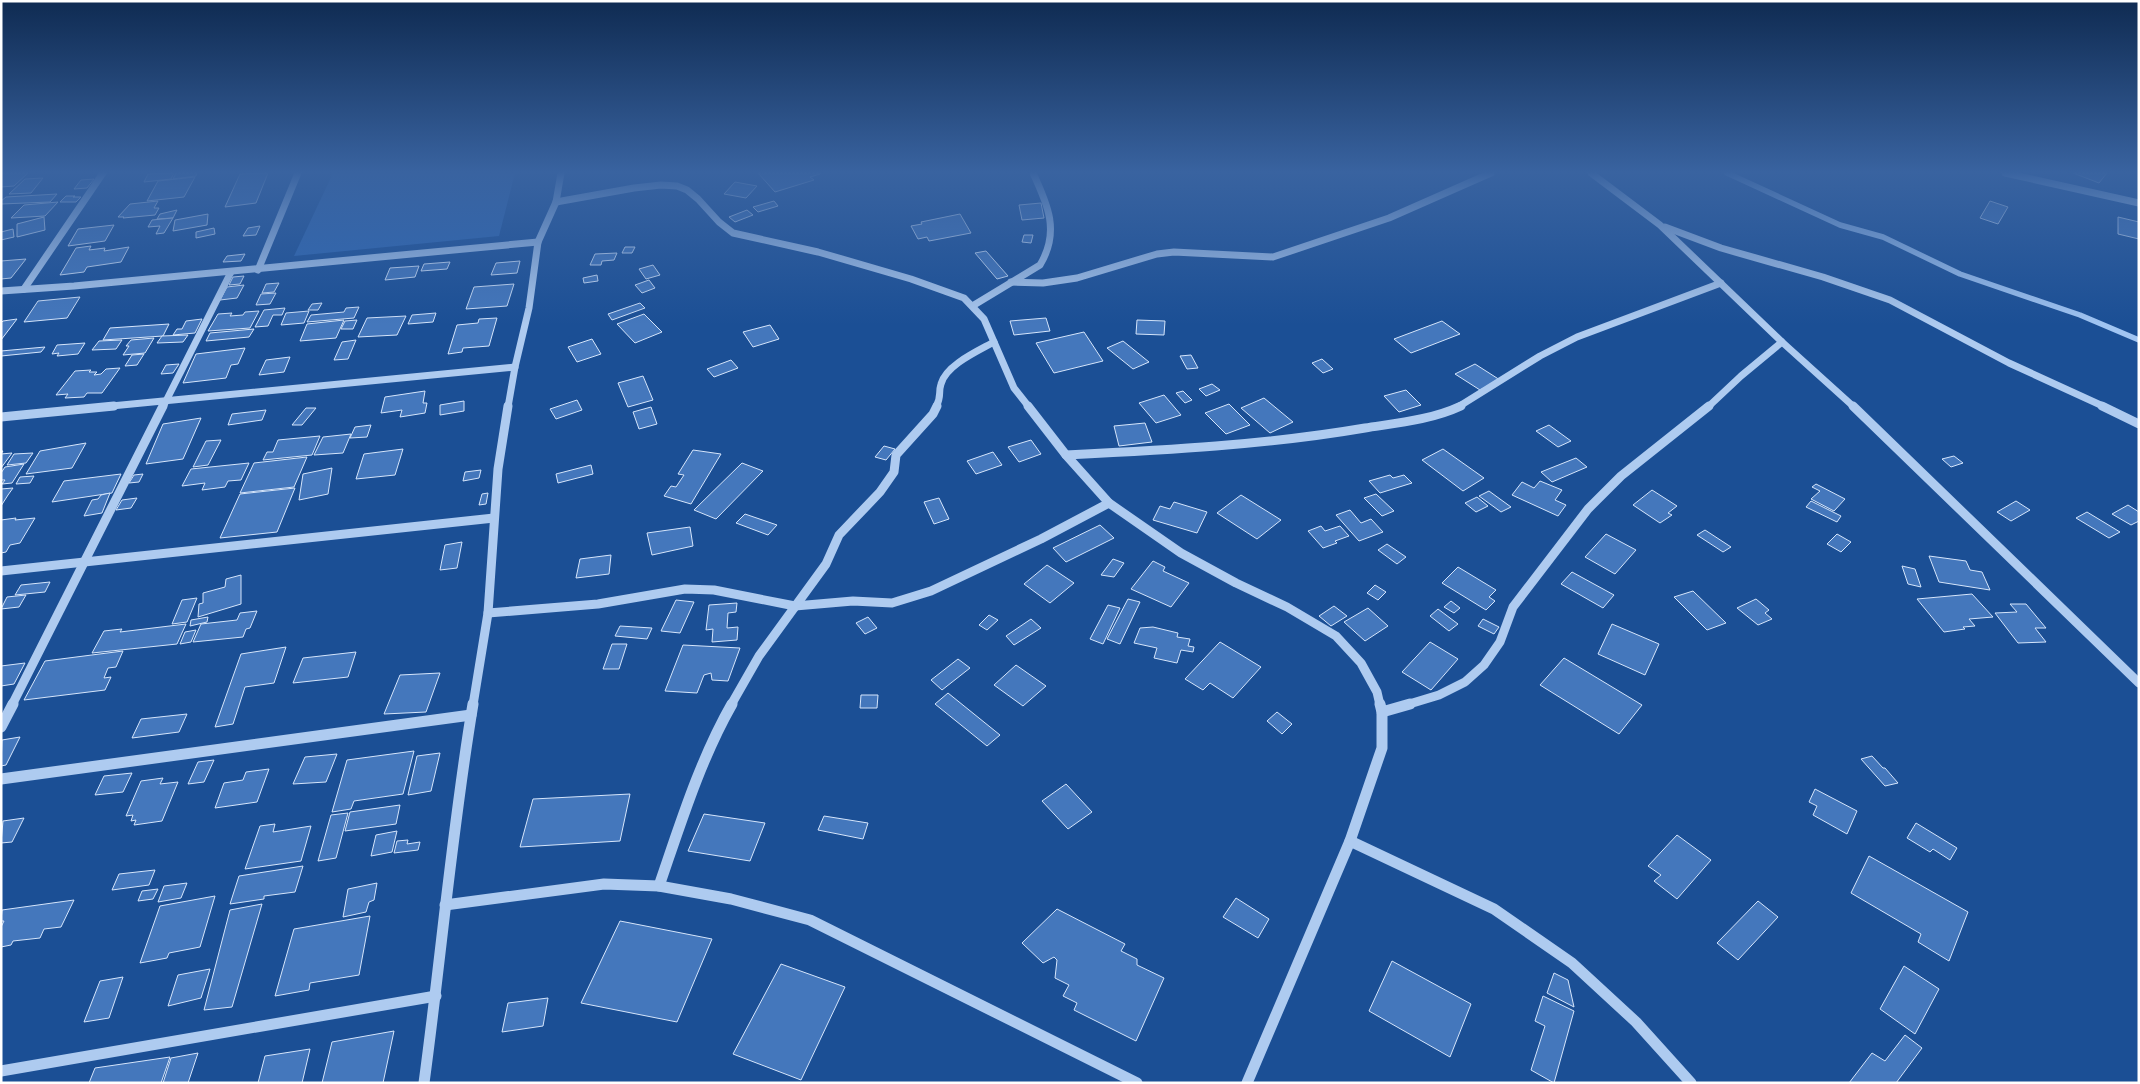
<svg xmlns="http://www.w3.org/2000/svg" width="2140" height="1084" viewBox="0 0 2140 1084" font-family="'Source Sans 3',sans-serif">
<style>
.green{fill:#2f68b4}
.lines{fill:none;stroke-linecap:round;stroke-linejoin:round}
.stream{stroke:#a1c5f2;stroke-width:5.5}
.building{fill:#4477bc;stroke:#d5e5fb}
.minor-far2{stroke:#aecbf0;stroke-width:7}
.minor-far1{stroke:#aecbf0;stroke-width:9}
.minor{stroke:#aecbf0;stroke-width:11}
</style>
<rect width="100%" height="100%" fill="#1b4f95"/>
<path class="green" d="M333,173H515L499,236L294,256Z"/>
<g class="lines">
<path class="stream" d="M1727,173L1840,225L1883,237L1960,274L2080,315L2139,340"/>
</g>
<g class="building">
<path d="M3,173H28L14,186L1,187V175Z"/>
<path d="M174,173L171,179L144,182L148,174Z"/>
<path d="M176,173H197L196,176L173,179Z"/>
<path d="M268,173L256,203L225,207L240,174Z"/>
<path d="M758,173H820V174L810,177L814,180L775,192Z"/>
<path d="M2073,173H2107L2099,183Z"/>
<path d="M195,177L184,197L147,201L158,181Z"/>
<path d="M43,178L31,193L9,194L25,179Z"/>
<path d="M94,179L87,188L74,189L81,180Z"/>
<path d="M735,182L757,186L746,198L724,194Z"/>
<path d="M57,194L50,202L1,204V201L6,197Z"/>
<path d="M66,196H75L73,197H81L76,202H60Z"/>
<path d="M158,201L154,208H159L155,215L123,218L124,217H118L130,204Z"/>
<path d="M774,201L778,206L758,212L753,207Z"/>
<path d="M1990,201L2008,207L1998,224L1980,218Z"/>
<path d="M58,202L45,216L11,218L24,205Z"/>
<path d="M1041,203L1044,218L1022,220L1019,205Z"/>
<path d="M177,210L173,218L157,219L160,214Z"/>
<path d="M747,210L753,215L735,222L729,217Z"/>
<path d="M208,214L207,225L173,231L175,220Z"/>
<path d="M960,214L971,233L929,241L927,237L918,239L911,226L922,224L921,222Z"/>
<path d="M44,217L45,230L17,237V224Z"/>
<path d="M2118,217L2139,222V239L2118,234Z"/>
<path d="M173,218L164,233L156,234L160,226L148,227L152,220Z"/>
<path d="M114,225L105,241L68,246L78,229Z"/>
<path d="M260,226L256,235L243,236L248,228Z"/>
<path d="M214,228L215,234L196,238V232Z"/>
<path d="M13,229L14,237L1,240V232Z"/>
<path d="M1024,235H1033L1031,243L1022,242Z"/>
<path d="M91,246L89,250L105,248L104,251L129,247L121,262L87,267L84,272L60,275L76,248Z"/>
<path d="M625,247H635L632,253H622Z"/>
<path d="M986,251L1008,276L997,279L975,253Z"/>
<path d="M617,253L614,260L602,261L601,265H590L595,254Z"/>
<path d="M245,254L241,261L223,262L227,256Z"/>
<path d="M26,259L11,278L1,279V261Z"/>
<path d="M520,261L517,273L491,275L496,263Z"/>
<path d="M450,262L447,269L421,271L424,264Z"/>
<path d="M653,265L660,275L646,279L639,269Z"/>
<path d="M419,266L415,277L385,280L390,268Z"/>
<path d="M597,275L598,281L584,283L583,278Z"/>
<path d="M244,276L240,284L229,285L233,277Z"/>
<path d="M649,280L655,288L642,293L635,285Z"/>
<path d="M279,283L274,292L262,293L266,284Z"/>
<path d="M514,284L507,306L466,309L474,287Z"/>
<path d="M244,285L237,298L220,300L227,287Z"/>
<path d="M276,293L270,304L256,305L261,294Z"/>
<path d="M80,297L67,318L24,322L38,301Z"/>
<path d="M322,303L318,310H308L312,304Z"/>
<path d="M640,303L645,308L612,320L608,314Z"/>
<path d="M359,307L354,318L307,322L311,315L344,312L346,308Z"/>
<path d="M285,308L282,315H273L268,326L255,327L264,310Z"/>
<path d="M259,311L250,328L208,331L218,314L232,313L230,316L243,315L245,312Z"/>
<path d="M309,311L304,323L281,325L286,313Z"/>
<path d="M436,313L433,322L408,324L412,315Z"/>
<path d="M644,314L662,332L635,343L617,324Z"/>
<path d="M406,316L397,335L358,337L367,318Z"/>
<path d="M497,318L489,346L463,348L462,352L448,354L457,325L478,323L479,319Z"/>
<path d="M1046,318L1050,331L1014,335L1010,321Z"/>
<path d="M17,319L1,340V323L3,321Z"/>
<path d="M202,319L195,333L173,335L177,329H182L186,321Z"/>
<path d="M344,320L336,338L300,341L307,324Z"/>
<path d="M357,320L353,329H341L345,321Z"/>
<path d="M1137,320L1165,321L1164,335L1136,334Z"/>
<path d="M1442,321L1460,334L1411,353L1394,339Z"/>
<path d="M169,324L163,336L103,340L110,328Z"/>
<path d="M770,325L779,339L753,347L743,332Z"/>
<path d="M254,329L249,337L206,341L210,333Z"/>
<path d="M1084,332L1103,361L1054,373L1036,343Z"/>
<path d="M188,335L183,342L157,343L162,336Z"/>
<path d="M154,338L145,353L123,355L129,346H126L131,340Z"/>
<path d="M592,339L601,354L577,362L568,347Z"/>
<path d="M122,340L116,349L92,350L99,341Z"/>
<path d="M356,340L348,359L334,360L342,342Z"/>
<path d="M1123,341L1149,362L1133,369L1107,348Z"/>
<path d="M85,343L78,354L57,356L59,353L52,354L57,345Z"/>
<path d="M45,347L41,352L1,356V351Z"/>
<path d="M245,348L238,364L231,365L226,378L183,383L196,354Z"/>
<path d="M144,354L137,365L125,366L132,355Z"/>
<path d="M1191,355L1198,368L1187,369L1180,356Z"/>
<path d="M290,357L284,372L259,375L266,360Z"/>
<path d="M1322,359L1333,369L1323,373L1312,363Z"/>
<path d="M731,360L738,368L714,377L707,369Z"/>
<path d="M179,364L173,373L161,374L166,365Z"/>
<path d="M1475,364L1500,380L1480,390L1455,374Z"/>
<path d="M120,368L102,393H87L84,397L65,398L68,394L56,395L75,371L91,370L89,372H97L94,375L101,374L106,369Z"/>
<path d="M643,376L653,400L628,407L618,383Z"/>
<path d="M1212,384L1220,390L1206,396L1199,389Z"/>
<path d="M1406,390L1421,405L1399,412L1384,396Z"/>
<path d="M425,391L423,403H427L425,413L400,417L402,410L381,413L385,397Z"/>
<path d="M1183,391L1192,400L1185,403L1176,393Z"/>
<path d="M1164,395L1181,415L1156,423L1139,403Z"/>
<path d="M1264,398L1293,422L1270,433L1241,408Z"/>
<path d="M577,400L582,410L556,419L550,409Z"/>
<path d="M464,401V411L440,415V405Z"/>
<path d="M1229,404L1250,425L1226,434L1205,413Z"/>
<path d="M651,407L657,424L639,429L633,412Z"/>
<path d="M306,408H316L302,425H292Z"/>
<path d="M266,410L262,420L228,425L232,414Z"/>
<path d="M201,418L183,459L146,464L163,424Z"/>
<path d="M1145,423L1152,442L1119,446L1114,426Z"/>
<path d="M371,425L367,437L350,438L355,427Z"/>
<path d="M1549,425L1571,441L1558,447L1536,431Z"/>
<path d="M351,434L343,453L314,455L323,437Z"/>
<path d="M320,436L312,455L263,460L267,452H273L278,440Z"/>
<path d="M221,440L208,465L193,467L206,441Z"/>
<path d="M1031,440L1041,454L1019,462L1008,447Z"/>
<path d="M86,443L72,468L26,474L40,451Z"/>
<path d="M884,446L895,449L886,460L875,457Z"/>
<path d="M403,449L395,475L356,479L364,454Z"/>
<path d="M1443,449L1484,478L1463,491L1422,460Z"/>
<path d="M693,450L721,454L691,504L664,496L671,486L676,487L684,475L678,474Z"/>
<path d="M1,451H3L1,454L12,453L1,468Z"/>
<path d="M993,452L1002,465L976,474L967,461Z"/>
<path d="M33,453L26,463L7,465L14,454Z"/>
<path d="M1954,456L1963,463L1951,467L1942,459Z"/>
<path d="M307,457L294,487L240,493L254,463Z"/>
<path d="M1576,458L1587,467L1552,482L1541,472Z"/>
<path d="M249,463L241,480L228,481L225,487L202,490L205,483L182,486L191,469Z"/>
<path d="M742,463L763,471L716,519L694,510Z"/>
<path d="M24,464L12,483L2,484L5,480H1V473L5,467Z"/>
<path d="M591,465L593,474L558,483L556,474Z"/>
<path d="M332,468L328,494L299,500L303,474Z"/>
<path d="M481,470L479,478L463,481L465,472Z"/>
<path d="M121,474L112,493L52,502L64,481Z"/>
<path d="M143,474L139,482L129,483L134,475Z"/>
<path d="M1390,475L1393,478L1404,475L1412,483L1380,493L1369,481Z"/>
<path d="M34,476L30,483L16,484L20,477Z"/>
<path d="M1540,481L1562,490L1555,500L1566,505L1558,516L1512,495L1522,482L1534,488Z"/>
<path d="M1816,484L1845,499L1834,511L1811,499L1820,491L1812,487Z"/>
<path d="M13,488L8,495L1,506V489Z"/>
<path d="M295,488L277,532L220,538L240,494Z"/>
<path d="M1652,490L1677,506L1668,513L1672,515L1660,523L1633,505Z"/>
<path d="M1489,491L1511,507L1501,512L1479,496Z"/>
<path d="M110,493L102,513L84,516L92,500L98,499L101,495Z"/>
<path d="M488,493L486,504L479,505L482,494Z"/>
<path d="M1376,494L1394,511L1382,516L1364,498Z"/>
<path d="M1241,495L1281,520L1257,539L1217,513Z"/>
<path d="M1477,497L1488,506L1476,512L1465,503Z"/>
<path d="M137,498L131,508L116,510L122,500Z"/>
<path d="M939,498L949,519L934,524L924,502Z"/>
<path d="M1811,501L1841,516L1837,522L1806,507Z"/>
<path d="M2016,501L2030,510L2011,521L1997,512Z"/>
<path d="M1174,502L1207,512L1197,533L1153,520L1160,506L1170,509Z"/>
<path d="M2128,505L2139,512V521L2131,525L2112,514Z"/>
<path d="M1350,510L1361,523L1371,519L1383,532L1359,541L1336,515Z"/>
<path d="M2087,512L2120,532L2109,538L2076,518Z"/>
<path d="M745,514L777,525L768,535L736,523Z"/>
<path d="M16,518L15,520L35,518L20,543L10,545L6,552L1,553V520Z"/>
<path d="M1100,525L1114,538L1066,562L1053,548Z"/>
<path d="M1321,526L1325,531L1340,526L1349,536L1335,541L1337,543L1323,548L1308,531Z"/>
<path d="M690,527L693,546L652,555L647,533Z"/>
<path d="M1705,530L1731,547L1723,552L1697,535Z"/>
<path d="M1606,534L1636,550L1615,574L1585,557Z"/>
<path d="M1837,534L1851,542L1841,552L1827,544Z"/>
<path d="M462,542L457,568L440,570L445,545Z"/>
<path d="M1387,544L1406,557L1397,564L1378,550Z"/>
<path d="M611,555L609,574L576,578L580,559Z"/>
<path d="M1929,556L1966,561L1970,570L1982,572L1990,590L1939,582Z"/>
<path d="M1113,559L1124,563L1114,577L1101,575Z"/>
<path d="M1153,561L1165,567L1163,571L1189,583L1171,607L1131,589Z"/>
<path d="M1047,565L1074,583L1050,603L1024,584Z"/>
<path d="M1902,566L1915,569L1921,587L1908,584Z"/>
<path d="M1458,567L1496,590L1489,597L1495,601L1486,610L1442,583Z"/>
<path d="M1572,572L1614,595L1603,608L1561,584Z"/>
<path d="M241,575V604L198,617L199,604L203,603V593L225,587L226,579Z"/>
<path d="M50,582L45,592L15,595L21,585Z"/>
<path d="M1375,585L1386,592L1378,600L1367,593Z"/>
<path d="M1693,591L1726,623L1707,630L1674,597Z"/>
<path d="M1972,594L1993,617L1969,619L1975,626L1963,627L1965,629L1944,632L1917,599Z"/>
<path d="M26,595L19,607L1,609L7,597Z"/>
<path d="M197,598L187,622L172,624L182,600Z"/>
<path d="M1128,599L1140,602L1120,644L1107,639Z"/>
<path d="M1756,599L1769,610L1765,613L1772,619L1758,625L1737,608Z"/>
<path d="M676,600L694,602L680,633L661,631Z"/>
<path d="M1451,601L1460,608L1454,613L1444,607Z"/>
<path d="M737,603L736,612L728,613L727,628L738,627L737,640L712,642L713,629L706,630L709,605Z"/>
<path d="M2010,604H2026L2046,628H2035L2046,642L2018,643L1995,613L2017,612Z"/>
<path d="M1108,605L1120,608L1103,644L1090,639Z"/>
<path d="M1334,606L1347,616L1331,626L1319,616Z"/>
<path d="M1368,608L1388,626L1365,641L1344,622Z"/>
<path d="M1438,609L1458,624L1449,631L1430,616Z"/>
<path d="M257,611L250,628L246,629L243,637L193,642L201,624L237,620L240,613Z"/>
<path d="M989,615L998,620L987,630L979,625Z"/>
<path d="M208,617L207,622L190,626L191,620Z"/>
<path d="M868,617L877,628L865,634L856,623Z"/>
<path d="M1031,619L1041,628L1014,645L1006,636Z"/>
<path d="M1483,619L1499,627L1494,634L1478,626Z"/>
<path d="M186,624L177,644L92,653L104,631L122,629L120,632Z"/>
<path d="M1612,624L1659,644L1645,675L1598,654Z"/>
<path d="M620,626L652,628L647,639L615,636Z"/>
<path d="M1153,627L1178,633L1177,637L1190,639L1188,646L1194,647L1193,652L1181,650L1177,663L1154,658L1157,648L1134,643L1140,628Z"/>
<path d="M196,630L191,642L180,644L185,632Z"/>
<path d="M1220,642L1261,667L1233,698L1210,683L1203,690L1185,679Z"/>
<path d="M1430,642L1458,659L1431,690L1402,672Z"/>
<path d="M612,644H627L619,669H603Z"/>
<path d="M683,645L740,648L728,681L712,680L711,673L704,675L697,693L665,691Z"/>
<path d="M286,647L274,683L245,687L233,724L215,727L241,654Z"/>
<path d="M123,651L116,667L108,668L104,678L111,677L105,690L24,700L45,661Z"/>
<path d="M356,652L348,677L293,683L303,658Z"/>
<path d="M1564,658L1642,705L1619,734L1540,685Z"/>
<path d="M958,659L970,668L942,690L931,680Z"/>
<path d="M25,663L14,684L1,686V666Z"/>
<path d="M1016,665L1046,686L1023,706L994,685Z"/>
<path d="M440,673L426,712L384,714L400,675Z"/>
<path d="M948,693L1000,735L987,746L935,704Z"/>
<path d="M861,695H878L877,708H860Z"/>
<path d="M1277,712L1292,724L1282,734L1267,721Z"/>
<path d="M187,714L179,732L132,738L141,719Z"/>
<path d="M20,737L6,765L1,766L2,740Z"/>
<path d="M414,751L403,794L354,801L351,809L332,812L347,760Z"/>
<path d="M440,753L431,791L408,795L417,756Z"/>
<path d="M337,754L326,782L293,784L305,757Z"/>
<path d="M1872,756L1883,768H1885L1898,783L1885,786L1861,759Z"/>
<path d="M214,760L204,782L188,784L198,762Z"/>
<path d="M269,769L257,802L215,808L224,783L243,780L246,772Z"/>
<path d="M132,773L123,792L95,795L104,776Z"/>
<path d="M163,778L160,784L178,782L162,821L134,825L136,820L131,821L133,815L126,816L141,781Z"/>
<path d="M1066,784L1092,812L1068,829L1042,801Z"/>
<path d="M1815,789L1857,811L1847,834L1813,815L1817,806L1809,802Z"/>
<path d="M630,794L620,841L520,847L533,799Z"/>
<path d="M400,805L396,824L345,831L350,812Z"/>
<path d="M348,813L336,858L318,861L331,815Z"/>
<path d="M704,814L765,823L750,861L688,851Z"/>
<path d="M824,816L868,823L863,839L818,830Z"/>
<path d="M24,818L12,842L1,843L3,821Z"/>
<path d="M1916,823L1957,848L1950,860L1933,849L1930,852L1907,838Z"/>
<path d="M275,824L273,832L311,826L301,861L245,869L260,826Z"/>
<path d="M397,831L392,852L371,856L376,835Z"/>
<path d="M1677,835L1711,860L1677,899L1654,881L1661,875L1648,866Z"/>
<path d="M408,840L407,844L420,842L418,850L394,853L397,841Z"/>
<path d="M1869,856L1968,912L1949,961L1918,942L1921,934L1851,893Z"/>
<path d="M303,866L295,892L264,896V899L230,904L239,876Z"/>
<path d="M155,870L149,885L112,890L119,874Z"/>
<path d="M187,883L181,898L158,902L164,886Z"/>
<path d="M377,883L374,900L369,902L366,912L343,917L348,889Z"/>
<path d="M158,889L153,899L138,901L142,891Z"/>
<path d="M215,896L200,947L169,953L167,958L140,963L160,906Z"/>
<path d="M1236,898L1269,919L1258,938L1223,917Z"/>
<path d="M74,900L61,927L44,929L40,938L13,941L11,945L1,947V927L4,921H1L2,910Z"/>
<path d="M1758,901L1778,917L1738,960L1717,943Z"/>
<path d="M262,904L232,1007L204,1010L230,910Z"/>
<path d="M1057,909L1125,944L1121,951L1137,959V965L1164,978L1136,1041L1074,1010L1077,1003L1063,996L1069,985L1055,978L1057,960L1054,957L1043,963L1022,943Z"/>
<path d="M370,916L359,975L310,983L309,990L275,996L294,929Z"/>
<path d="M620,921L712,939L677,1022L581,1003Z"/>
<path d="M1392,961L1471,1004L1450,1057L1369,1011Z"/>
<path d="M781,964L845,987L801,1080L733,1054Z"/>
<path d="M1904,966L1939,989L1915,1034L1880,1009Z"/>
<path d="M210,969L201,998L168,1006L178,975Z"/>
<path d="M1554,973L1568,980L1574,1007L1547,993Z"/>
<path d="M123,977L109,1018L84,1022L100,981Z"/>
<path d="M1543,996L1574,1011L1554,1083L1531,1070L1545,1026L1535,1021Z"/>
<path d="M548,998L543,1026L502,1032L508,1003Z"/>
<path d="M394,1031L383,1083H322L332,1042Z"/>
<path d="M1905,1035L1922,1048L1896,1083H1849L1872,1053L1885,1061Z"/>
<path d="M310,1049L302,1083H258L265,1056Z"/>
<path d="M198,1053L188,1083H163L171,1058Z"/>
<path d="M170,1057L161,1083H89L95,1068Z"/>
</g>
<g class="lines">
<g class="minor-far2">
<path d="M1591,173L1660,225L1782,342L1854,407"/>
<path d="M2005,173L2139,203"/>
<path d="M556,202L634,188L661,185L677,186L687,190L698,199L719,222L733,233L818,252L911,279L964,298L984,319L1014,388L1029,407"/>
<path d="M1665,227L1721,248L1823,277L1890,300L2009,363L2105,407"/>
<path d="M258,270L298,173"/>
<path d="M1011,282L1043,283L1077,278L1157,254L1174,252L1273,257L1389,218L1491,173"/>
<path d="M24,289L103,173"/>
<path d="M1,291L74,286L538,242"/>
<path d="M974,305L1040,265C1060,232 1048,205 1033,173"/>
<path d="M101,407L515,367"/>
<path d="M163,407L231,272"/>
<path d="M508,407L515,367L529,308L538,242L556,202L561,173"/>
<path d="M936,407C942,396 938,393 941,384C946,365 978,351 994,342"/>
<path d="M1458,407L1540,356L1577,337L1721,283"/>
<path d="M1708,407L1741,376L1782,342"/>
</g>
<g class="minor-far1">
<path d="M1028,406L1066,455L1109,503L1181,553L1236,583L1287,607L1336,636L1361,663L1377,692L1380,705"/>
<path d="M1853,406L2139,683"/>
<path d="M2102,406L2139,424"/>
<path d="M1,417L114,406"/>
<path d="M1066,455C1166,450 1266,445 1365,428C1397,423 1431,420 1461,406"/>
<path d="M1,571L494,518"/>
<path d="M488,613L598,604L685,589L714,590L795,606L853,601L892,603L931,591L1041,539L1109,503"/>
<path d="M12,705L163,406"/>
<path d="M473,705L488,613L498,469L508,406"/>
<path d="M731,705L759,656L826,564L839,535L880,492L894,472L896,455L933,414L937,406"/>
<path d="M1406,705L1439,695L1465,682L1484,665L1500,642L1513,607L1588,509L1621,476L1709,406"/>
</g>
<g class="minor">
<path d="M1382,712L1410,704"/>
<path d="M1,727L13,704"/>
<path d="M1,779L471,715"/>
<path d="M1350,841L1494,909L1572,963L1636,1022L1691,1083"/>
<path d="M659,886C680,825 700,760 732,704"/>
<path d="M445,905L604,884L659,886L731,899L810,920L1137,1083"/>
<path d="M1,1071L436,996"/>
<path d="M424,1083C441,957 452,829 473,704"/>
<path d="M1247,1083L1350,841L1382,748V712L1380,704"/>
</g>
</g>
<linearGradient id="sky" x2="0" y2="1"><stop stop-color="#0f2b52"/><stop offset="0.53" stop-color="#3963a0"/><stop offset="1" stop-color="#3963a0" stop-opacity="0"/></linearGradient>
<rect width="2140" height="325" fill="url(#sky)"/>
<rect width="2140" height="1084" fill="none" stroke="#ffffff" stroke-width="5"/>
</svg>
